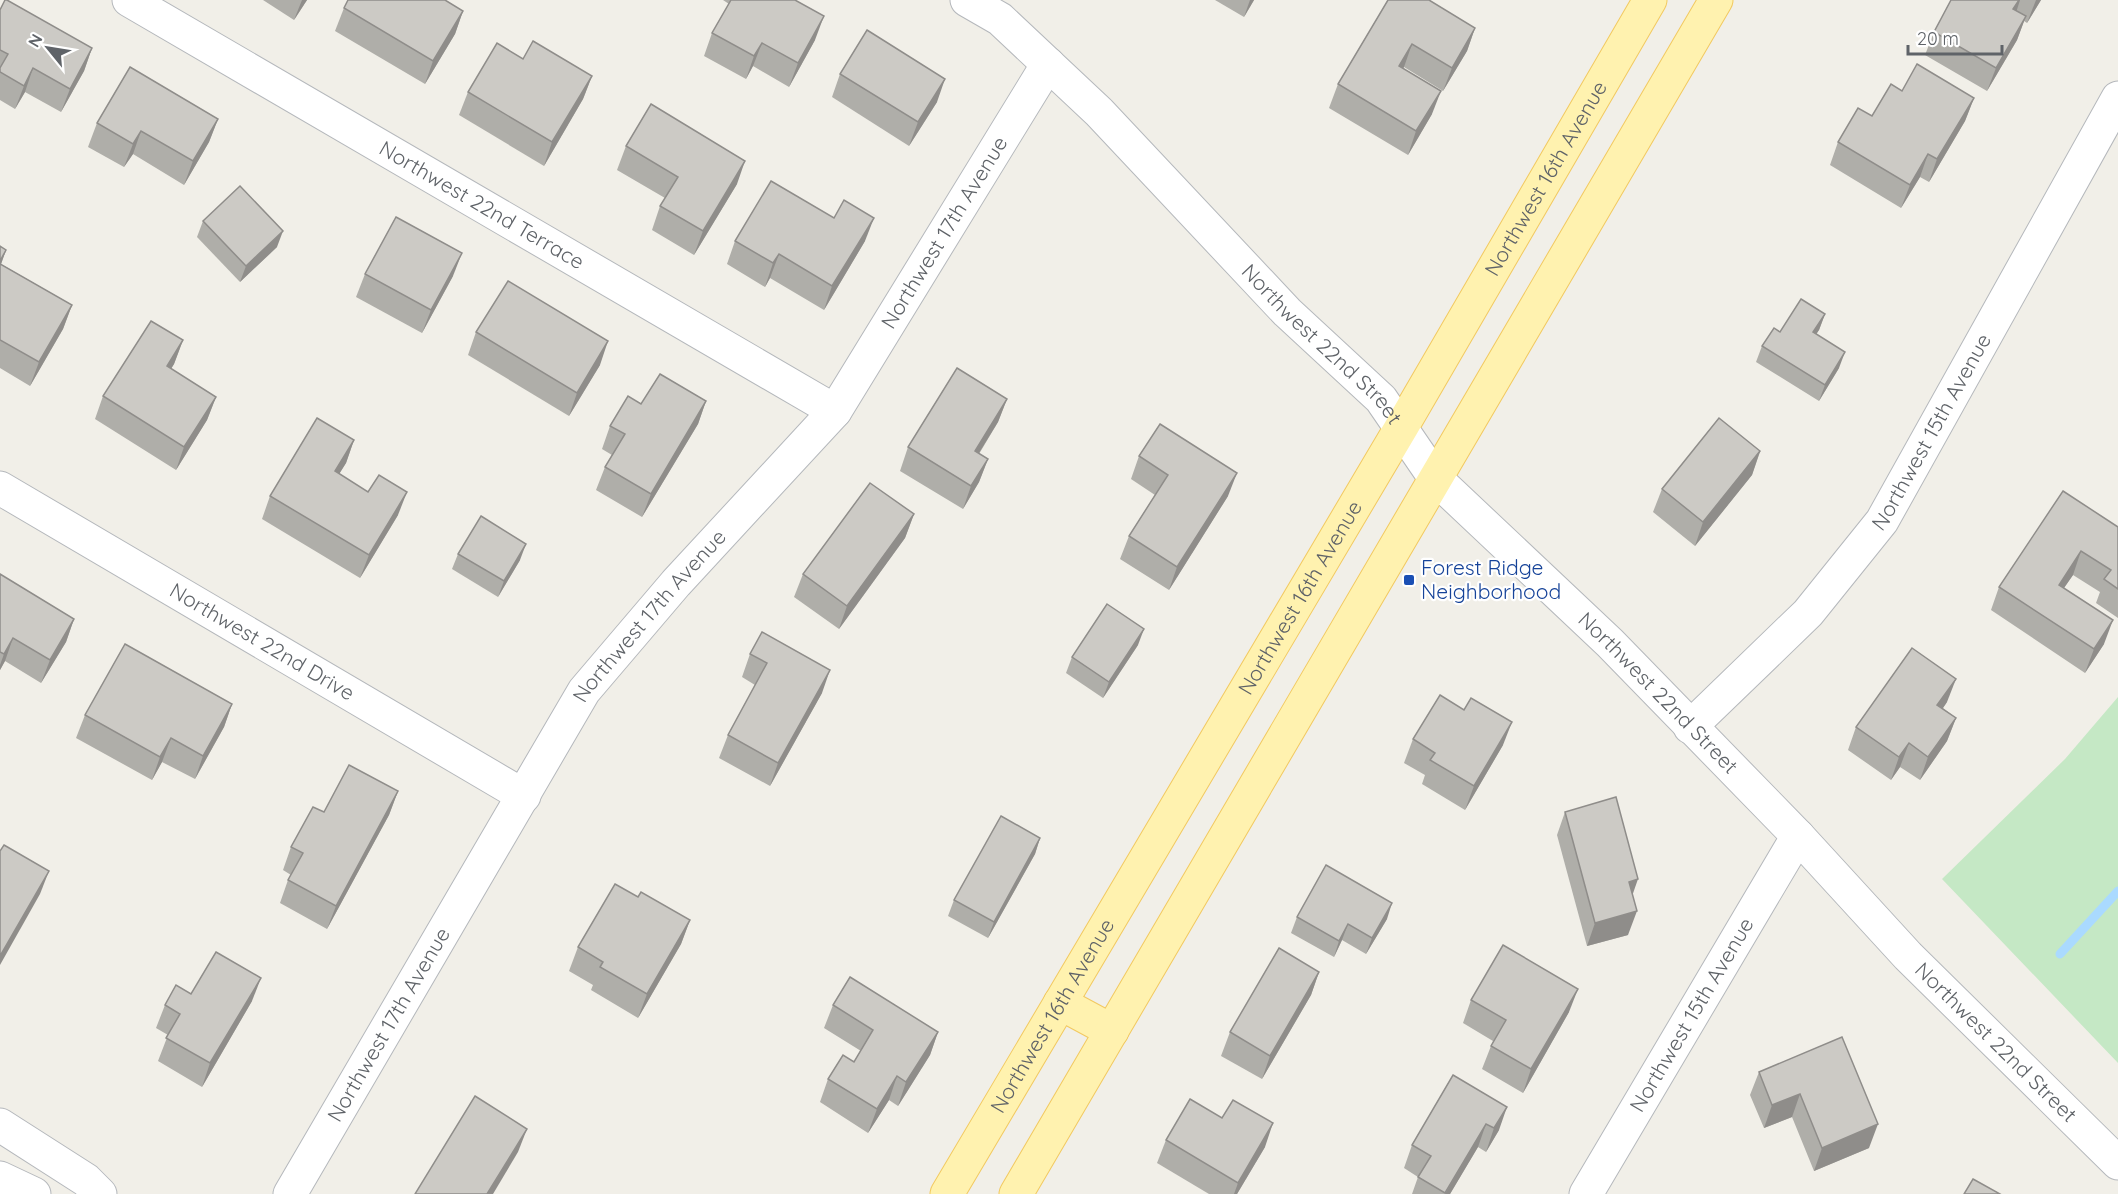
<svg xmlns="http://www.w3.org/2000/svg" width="2118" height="1194" viewBox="0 0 2118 1194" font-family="Quicksand,sans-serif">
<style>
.green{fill:#c5e8c5}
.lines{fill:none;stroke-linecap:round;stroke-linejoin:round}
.stream{stroke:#aadaff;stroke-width:9}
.minor-casing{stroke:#b5b8bc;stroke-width:35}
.major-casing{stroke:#f2c960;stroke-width:35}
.minor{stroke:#fff;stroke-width:33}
.major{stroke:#fff2af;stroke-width:33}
.wall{fill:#afaea9}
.shaded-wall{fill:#8f8d8a}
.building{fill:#cccac5;stroke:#8f8d8a;stroke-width:1.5}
.transit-dot{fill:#1a4fb4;stroke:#fff;stroke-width:2}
.labels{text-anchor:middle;stroke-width:4.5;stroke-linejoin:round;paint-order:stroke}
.street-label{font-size:21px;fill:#5f6368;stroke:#fff}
.transit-label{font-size:21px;fill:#164399;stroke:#fff;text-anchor:start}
</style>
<rect width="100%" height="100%" fill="#f1efe8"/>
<path class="green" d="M2118,697V1063L1942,879L2065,759Z"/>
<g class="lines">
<path class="stream" d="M2060,954L2118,891"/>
<g class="minor-casing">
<g id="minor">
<path id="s1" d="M129,0L835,411"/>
<path id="s2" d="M967,0L1000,19L1099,112L1287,312L1381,399L1435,478L1610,643L1798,836L1908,956L2118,1163"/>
<path id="s3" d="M0,488L524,796"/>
<path id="s4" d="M1690,727L1808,613L1882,521L2118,98"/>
<path d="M0,1125L86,1180L100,1194"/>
<path d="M0,1178L34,1194"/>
<path id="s5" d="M290,1194L584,691L676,583L835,411L1048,64"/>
<path id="s6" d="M1586,1194L1798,836"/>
</g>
</g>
<g class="major-casing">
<g id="major">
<path d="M1060,1003L1112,1031"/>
<path id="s7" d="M947,1194L1401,428L1650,0"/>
<path d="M1016,1194L1716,0"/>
</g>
</g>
<use href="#minor" class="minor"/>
<use href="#major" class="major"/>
</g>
<g class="wall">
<path d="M263,0H307L294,20Z"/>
<path d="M723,0H795L815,40L789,87L753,66L746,79L704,56L712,33L729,4Z"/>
<path d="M1215,0H1254L1244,17Z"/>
<path d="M1388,0L1475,28L1467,51L1443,91L1404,67L1403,68L1432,114L1408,155L1329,108L1338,84Z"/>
<path d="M1951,0H2041L2027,23L2024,21L2017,40L1987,91L1925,55L1934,32Z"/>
<path d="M344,8L463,11L455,34L425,84L335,31Z"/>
<path d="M0,10L92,48L84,71L61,112L25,92L15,109L0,100Z"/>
<path d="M523,59L592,76L583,99L544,166L459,115L468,92Z"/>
<path d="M840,74L937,102L909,146L832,97Z"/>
<path d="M1902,91L1974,98L1965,121L1929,182L1920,177L1901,208L1830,165L1838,142Z"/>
<path d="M218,119L209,142L184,185L133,154L124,167L88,147L97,123Z"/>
<path d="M626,146L737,184L694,255L652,230L660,206L665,198L617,170Z"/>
<path d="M203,221L277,247L240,282L197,237Z"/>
<path d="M735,241H865L824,310L770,278L765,287L727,264Z"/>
<path d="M0,246L6,250L1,264L72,305L63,329L30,386L0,368Z"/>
<path d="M365,274L453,276L422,333L356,297Z"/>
<path d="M1825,314L1819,330L1816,334L1839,368L1819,401L1756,362L1762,346L1780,332Z"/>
<path d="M476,332L600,365L569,416L468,355Z"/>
<path d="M183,340L174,364L171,369L216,397L207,420L176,470L95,419L103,396Z"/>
<path d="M1007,399L998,422L979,454L988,459L979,482L963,509L900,471L908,447Z"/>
<path d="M706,401L698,424L642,517L596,490L605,467L612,455L602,449L610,426L641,404Z"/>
<path d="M354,440L346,463L339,474L398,515L360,578L262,519L270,496Z"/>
<path d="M1760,452L1752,475L1695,546L1653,512L1662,489Z"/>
<path d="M1139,456L1228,496L1169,590L1120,559L1129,536L1155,495L1131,479Z"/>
<path d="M914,514L905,538L839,629L794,597L803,574Z"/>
<path d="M2118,527V618L2096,603L2100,592L2073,575L2064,588L2104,644L2085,673L1991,610L1999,587Z"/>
<path d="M458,554L520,560L498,597L452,569Z"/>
<path d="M0,574L74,619L66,642L41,683L5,661L0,670Z"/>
<path d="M1138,645L1103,698L1066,673L1072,657Z"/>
<path d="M750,654L822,693L770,786L719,758L728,735L755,685L742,677Z"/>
<path d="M1947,702L1943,708L1956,718L1947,741L1920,780L1900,767L1891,780L1848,750L1856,727Z"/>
<path d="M232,704L224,727L195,779L162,762L152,780L76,738L85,715Z"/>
<path d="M1413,739L1503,745L1465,810L1422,784L1425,775L1404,763Z"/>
<path d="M398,791L389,815L327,929L280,903L288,880L291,875L283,870L291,847L324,812Z"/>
<path d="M1565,812L1628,935L1587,946L1557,835Z"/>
<path d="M1040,838L1035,854L988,938L948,916L954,900Z"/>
<path d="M638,897L690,920L681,944L638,1018L591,990L593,985L569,971L578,947Z"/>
<path d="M1297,917L1387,919L1366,954L1342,940L1334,957L1291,933Z"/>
<path d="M1319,972L1311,995L1262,1079L1221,1056L1230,1032Z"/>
<path d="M191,994L252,1001L202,1087L158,1061L168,1035L156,1028L165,1005Z"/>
<path d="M1471,1000L1569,1012L1523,1093L1482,1069L1491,1046L1493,1041L1463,1023Z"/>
<path d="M833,1005L938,1032L930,1055L898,1106L889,1100L868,1133L820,1102L828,1079L854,1062L861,1051L824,1028Z"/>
<path d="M1842,1037L1869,1148L1814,1171L1792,1117L1764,1128L1750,1095L1759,1072Z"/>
<path d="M1453,1075L1499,1130L1486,1152L1478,1147L1450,1194H1412L1418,1177L1404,1168L1412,1145Z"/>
<path d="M1166,1140L1265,1147L1237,1194H1209L1157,1163Z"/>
</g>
<g class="shaded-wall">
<path d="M302,0H307L294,20Z"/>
<path d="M1250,0H1254L1244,17Z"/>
<path d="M2019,0H2020L2015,16L2013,9Z"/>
<path d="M2036,0H2041L2027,23Z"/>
<path d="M463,11L455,34L425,84L433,61Z"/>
<path d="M824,16L815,40L789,87L798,63Z"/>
<path d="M2026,16L2017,40L1987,91L1996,68Z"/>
<path d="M1475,28L1467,51L1443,91L1452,68Z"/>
<path d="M762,43L753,66L746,79L754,56Z"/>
<path d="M1412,44L1404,67L1390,90L1399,66Z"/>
<path d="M92,48L84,71L61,112L70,89Z"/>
<path d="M33,68L25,92L15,109L24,86Z"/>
<path d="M592,76L583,99L544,166L552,142Z"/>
<path d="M945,79L937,102L909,146L918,122Z"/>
<path d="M1441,91L1432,114L1408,155L1416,131Z"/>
<path d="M1974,98L1965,121L1929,182L1937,159Z"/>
<path d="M218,119L209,142L184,185L193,161Z"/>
<path d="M141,131L133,154L124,167L133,144Z"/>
<path d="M1928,154L1920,177L1901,208L1910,185Z"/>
<path d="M745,161L737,184L694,255L703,231Z"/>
<path d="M874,218L865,241L824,310L832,286Z"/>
<path d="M283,231L277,247L240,282L246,266Z"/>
<path d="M6,250L0,267V261Z"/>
<path d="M462,253L453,276L422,333L431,310Z"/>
<path d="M779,254L770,278L765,287L773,263Z"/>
<path d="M72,305L63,329L30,386L39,362Z"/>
<path d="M1825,314L1819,330L1807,348L1813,332Z"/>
<path d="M183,340L174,364L158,389L167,366Z"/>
<path d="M608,341L600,365L569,416L577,393Z"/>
<path d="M1845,352L1839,368L1819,401L1825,385Z"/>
<path d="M216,397L207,420L176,470L184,447Z"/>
<path d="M1007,399L998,422L966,474L975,451Z"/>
<path d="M706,401L698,424L642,517L651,494Z"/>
<path d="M354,440L346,463L326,495L335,471Z"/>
<path d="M1760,451L1752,475L1695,546L1703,522Z"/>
<path d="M988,459L979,482L963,509L971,486Z"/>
<path d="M1237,473L1228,496L1169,590L1177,567Z"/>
<path d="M407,492L398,515L360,578L369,555Z"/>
<path d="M914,514L905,538L839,629L847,606Z"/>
<path d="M526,544L520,560L498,597L504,581Z"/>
<path d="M2081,551L2073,575L2050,608L2059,585Z"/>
<path d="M74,619L66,642L41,683L50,660Z"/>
<path d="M2113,620L2104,644L2085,673L2094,649Z"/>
<path d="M1144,629L1138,645L1103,698L1109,682Z"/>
<path d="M13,638L5,661L0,670V665L4,654Z"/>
<path d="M830,670L822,693L770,786L778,763Z"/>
<path d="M1956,679L1947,702L1929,728L1937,705Z"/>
<path d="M232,704L224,727L195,779L203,756Z"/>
<path d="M1956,718L1947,741L1920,780L1928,757Z"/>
<path d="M1512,722L1503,745L1465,810L1474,786Z"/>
<path d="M171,738L162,762L152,780L160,757Z"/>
<path d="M1909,743L1900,767L1891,780L1899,757Z"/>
<path d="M398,791L389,815L327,929L336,906Z"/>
<path d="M1040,838L1035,854L988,938L994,922Z"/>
<path d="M49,871L40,894L0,965V956Z"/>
<path d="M1638,879L1630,902L1629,882Z"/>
<path d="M1392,903L1387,919L1366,954L1372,938Z"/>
<path d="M1637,911L1628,935L1587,946L1595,923Z"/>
<path d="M690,920L681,944L638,1018L647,994Z"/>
<path d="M1348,924L1342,940L1334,957L1339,941Z"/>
<path d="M1319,972L1311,995L1262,1079L1270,1056Z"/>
<path d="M261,978L252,1001L202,1087L210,1063Z"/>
<path d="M1578,989L1569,1012L1523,1093L1531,1069Z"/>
<path d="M938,1032L930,1055L898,1106L906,1082Z"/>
<path d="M897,1076L889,1100L868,1133L877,1109Z"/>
<path d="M1800,1094L1792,1117L1764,1128L1772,1105Z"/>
<path d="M1507,1107L1499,1130L1486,1152L1494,1128Z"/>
<path d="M1273,1123L1265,1147L1237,1194H1234L1238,1183Z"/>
<path d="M1486,1124L1478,1147L1450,1194H1445Z"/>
<path d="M1878,1124L1869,1148L1814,1171L1822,1148Z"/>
<path d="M527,1129L518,1152L493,1194H487Z"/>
</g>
<g class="building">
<path d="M5,0H7L92,48L70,89L33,68L24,86L0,72V68L8,54L0,50V10Z"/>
<path d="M348,0H445L463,11L433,61L344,8Z"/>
<path d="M731,0H795L824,16L798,63L762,43L754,56L712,33Z"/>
<path d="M1388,0H1429L1475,28L1452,68L1412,44L1399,66L1441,91L1416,131L1338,84Z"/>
<path d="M1951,0H2019L2013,9L2026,16L1996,68L1934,32Z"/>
<path d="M867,30L945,79L918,122L840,74Z"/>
<path d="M533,41L592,76L552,142L468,92L497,43L523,59Z"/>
<path d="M1917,64L1974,98L1937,159L1928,154L1910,185L1838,142L1858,108L1872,116L1891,84L1902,91Z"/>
<path d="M130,67L218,119L193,161L141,131L133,144L97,123Z"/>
<path d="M651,104L745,161L703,231L660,206L678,177L626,146Z"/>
<path d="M771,181L834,218L844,200L874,218L832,286L779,254L773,263L735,241Z"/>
<path d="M240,186L283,231L246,266L203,221Z"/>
<path d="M396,217L462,253L431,310L365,274Z"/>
<path d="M0,246L6,250L0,261Z"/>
<path d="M0,264L72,305L39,362L0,340Z"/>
<path d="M508,281L608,341L577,393L476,332Z"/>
<path d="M1801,299L1825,314L1813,332L1845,352L1825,385L1762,346L1774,328L1780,332Z"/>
<path d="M151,321L183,340L167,366L216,397L184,447L103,396Z"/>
<path d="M957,368L1007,399L975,451L988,459L971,486L908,447Z"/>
<path d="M660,374L706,401L651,494L605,467L625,434L610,426L628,396L641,404Z"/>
<path d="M317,418L354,440L335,471L368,492L379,475L407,492L369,555L270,496Z"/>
<path d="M1719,418L1760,451L1703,522L1662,489Z"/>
<path d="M1160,424L1237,473L1177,567L1129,536L1168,475L1139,456Z"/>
<path d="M870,483L914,514L847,606L803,574Z"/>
<path d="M2063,491L2118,527V589L2104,579L2111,570L2081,551L2059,585L2113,620L2094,649L1999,587Z"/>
<path d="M481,516L526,544L504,581L458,554Z"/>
<path d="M0,574L74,619L50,660L13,638L4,654L0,652Z"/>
<path d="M1107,604L1144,629L1109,682L1072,657Z"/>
<path d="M762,632L830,670L778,763L728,735L767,663L750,654Z"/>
<path d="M125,644L232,704L203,756L171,738L160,757L85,715Z"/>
<path d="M1912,648L1956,679L1937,705L1956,718L1928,757L1909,743L1899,757L1856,727Z"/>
<path d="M1440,695L1464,710L1471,698L1512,722L1474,786L1430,760L1435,753L1413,739Z"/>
<path d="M349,765L398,791L336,906L288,880L303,853L291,847L313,807L324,812Z"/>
<path d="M1616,797L1638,879L1629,882L1637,911L1595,923L1565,812Z"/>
<path d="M1001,816L1040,838L994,922L954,900Z"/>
<path d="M4,845L49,871L0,956V851Z"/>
<path d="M1326,865L1392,903L1372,938L1348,924L1339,941L1297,917Z"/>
<path d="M615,884L638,897L641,892L690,920L647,994L600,967L603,962L578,947Z"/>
<path d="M1503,945L1578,989L1531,1069L1491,1046L1506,1020L1471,1000Z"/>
<path d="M1279,948L1319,972L1270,1056L1230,1032Z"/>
<path d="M216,952L261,978L210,1063L166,1038L180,1014L165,1005L176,985L191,994Z"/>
<path d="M850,977L938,1032L906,1082L897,1076L877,1109L828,1079L843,1055L854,1062L873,1030L833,1005Z"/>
<path d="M1842,1037L1878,1124L1822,1148L1800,1094L1772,1105L1759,1072Z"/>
<path d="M1453,1075L1507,1107L1494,1128L1486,1124L1445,1193L1418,1177L1431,1156L1412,1145Z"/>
<path d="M475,1096L527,1129L487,1194H415Z"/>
<path d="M1190,1099L1222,1118L1233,1100L1273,1123L1238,1183L1166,1140Z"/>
<path d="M1973,1179L2000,1194H1964Z"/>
</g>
<rect class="transit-dot" x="1403" y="574" width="12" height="12" rx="3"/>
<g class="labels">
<g class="street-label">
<text dy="7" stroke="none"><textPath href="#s7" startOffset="1179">Northwest 16th Avenue</textPath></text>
<text dy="7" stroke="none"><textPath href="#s1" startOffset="408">Northwest 22nd Terrace</textPath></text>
<text dy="7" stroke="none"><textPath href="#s5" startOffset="1168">Northwest 17th Avenue</textPath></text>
<text dy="7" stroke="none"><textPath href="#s2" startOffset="496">Northwest 22nd Street</textPath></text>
<text dy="7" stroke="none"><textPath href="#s4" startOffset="384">Northwest 15th Avenue</textPath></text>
<text dy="7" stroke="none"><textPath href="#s7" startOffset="693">Northwest 16th Avenue</textPath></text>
<text dy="7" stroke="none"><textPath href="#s5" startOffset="682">Northwest 17th Avenue</textPath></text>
<text dy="7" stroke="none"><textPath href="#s3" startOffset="304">Northwest 22nd Drive</textPath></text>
<text dy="7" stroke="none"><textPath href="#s2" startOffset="982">Northwest 22nd Street</textPath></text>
<text dy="7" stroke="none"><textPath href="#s6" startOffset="208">Northwest 15th Avenue</textPath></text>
<text dy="7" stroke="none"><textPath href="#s7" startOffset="207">Northwest 16th Avenue</textPath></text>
<text dy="7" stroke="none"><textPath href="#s5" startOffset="196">Northwest 17th Avenue</textPath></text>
<text dy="7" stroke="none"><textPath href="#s2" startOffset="1468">Northwest 22nd Street</textPath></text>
</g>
<g class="transit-label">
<text x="1421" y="575">Forest Ridge<tspan x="1421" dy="24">Neighborhood</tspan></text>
</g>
</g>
<g transform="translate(48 48) rotate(300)" stroke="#ffffff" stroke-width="4.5" paint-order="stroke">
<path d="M0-4.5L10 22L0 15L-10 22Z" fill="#5f6368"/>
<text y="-9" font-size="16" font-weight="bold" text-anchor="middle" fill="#5f6368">N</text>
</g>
<path d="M1908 45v9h94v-9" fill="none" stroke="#5f6368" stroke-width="3"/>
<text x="1917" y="45" font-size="18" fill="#5f6368" stroke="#ffffff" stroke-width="4.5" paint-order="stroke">20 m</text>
</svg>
